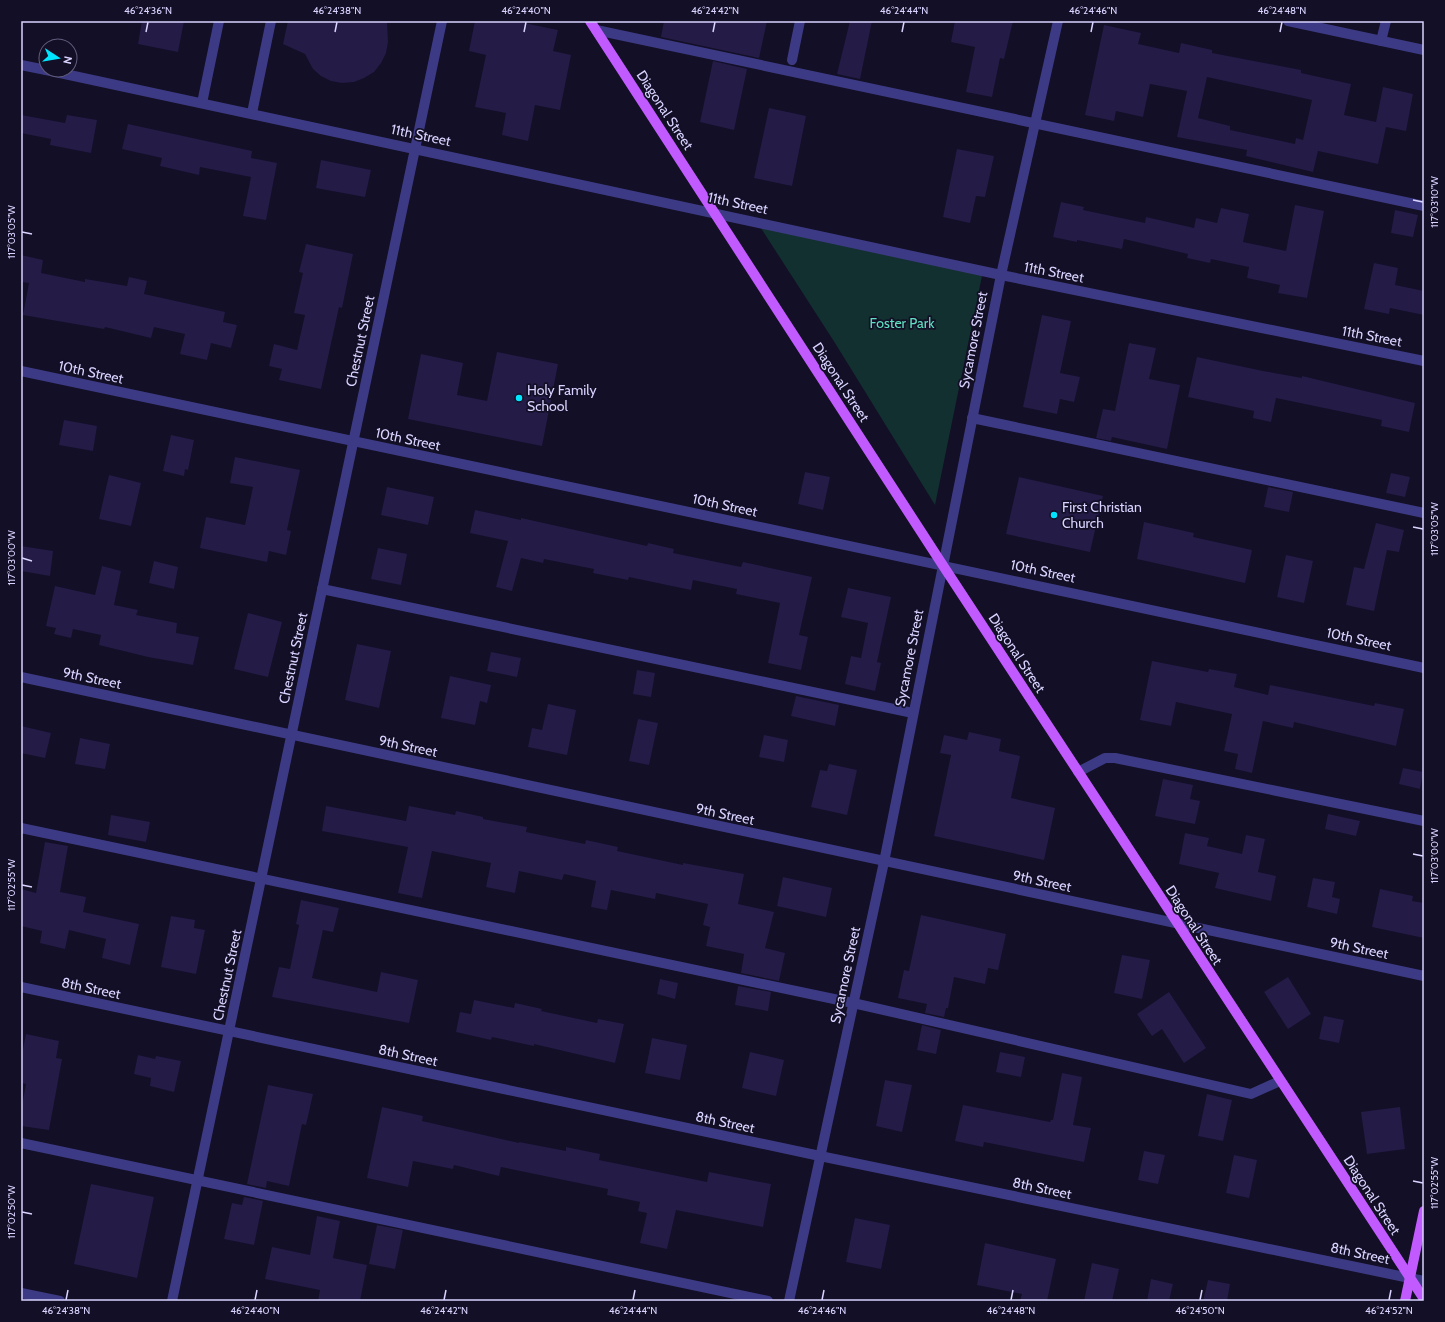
<svg xmlns="http://www.w3.org/2000/svg" width="1445" height="1322" viewBox="0 0 1445 1322" font-family="Cabin,sans-serif">
<style>
.green{fill:#12302f}
.building{fill:#241b47;fill-rule:evenodd}
.lines{fill:none;stroke-linecap:round;stroke-linejoin:round}
.minor{stroke:#3d3a85;stroke-width:10}
.major{stroke:#c25bff;stroke-width:10}
.ticks{fill:none;stroke:#d9d4ff;stroke-width:1.5}
.poi-dot{fill:#00e5ff;stroke:#130f26;stroke-width:1.5}
.labels{text-anchor:middle;stroke-width:3.5;stroke-linejoin:round;paint-order:stroke}
.street-label{font-size:14px;fill:#d9d4ff;stroke:#130f26}
.park-label{font-size:14px;fill:#5fe0c0;stroke:#130f26}
.poi-label{font-size:14px;fill:#d9d4ff;stroke:#130f26;text-anchor:start}
.neatline{fill:none;stroke:#d9d4ff;stroke-width:1.5}
.ticks-label{font-size:10px;text-anchor:middle;fill:#d9d4ff}
</style>
<rect width="100%" height="100%" fill="#130f26"/>
<path class="green" d="M757,222L983,271L935,505L835,343Z"/>
<g class="building">
<path d="M142,21H184L178,52L138,44Z"/>
<path d="M288,21H387L388,42L386,53L381,63L374,72L364,78L354,82L342,83L331,81L321,76L313,69L305,54L283,44Z"/>
<path d="M475,21H514L558,30L553,51L571,55L560,110L535,105L528,141L502,135L506,113L475,107L486,55L469,51Z"/>
<path d="M664,21H767L759,58L661,37Z"/>
<path d="M850,21H872L860,79L837,74Z"/>
<path d="M955,21H1013L1004,59L1000,58L992,97L966,92L975,47L951,42Z"/>
<path d="M1104,25L1141,33L1138,44L1179,53L1181,43L1212,50V53L1301,70V73L1351,84L1344,115L1376,122L1383,87L1413,94L1406,131L1386,127L1378,164L1318,151L1313,172L1246,156L1247,150L1177,137L1187,91L1150,84L1143,117L1116,111L1114,121L1085,115ZM1207,77L1312,100L1303,140L1296,138L1295,144L1230,130V126L1198,118Z"/>
<path d="M713,61L747,69L734,130L700,122Z"/>
<path d="M769,108L806,116L792,186L754,178Z"/>
<path d="M21,115L65,123L67,115L97,120L91,153L50,145L51,139L21,133Z"/>
<path d="M128,124L252,151L251,158L277,163L266,220L243,216L251,177L200,167L199,175L160,166L162,158L122,149Z"/>
<path d="M957,149L994,156L985,197L976,196L970,223L943,217Z"/>
<path d="M321,160L371,170L365,197L316,188Z"/>
<path d="M1061,202L1084,207L1083,210L1145,223L1146,217L1194,228L1196,218L1217,223L1221,208L1249,214L1243,242L1286,251L1295,205L1324,211L1307,298L1278,293L1280,285L1247,278L1249,267L1211,259L1210,263L1187,258L1188,254L1124,239L1122,249L1077,240V242L1053,237Z"/>
<path d="M1395,210L1418,215L1413,237L1391,233Z"/>
<path d="M306,244L353,254L342,308L339,307L321,389L279,380L282,369L269,366L274,344L297,350L305,315L294,313L303,273L299,272Z"/>
<path d="M21,255L43,260L41,273L85,282V279L127,286L129,277L147,281L144,294L225,312L223,322L237,325L231,348L211,343L207,360L180,354L185,334L154,327L151,338L105,327L104,329L23,315L29,283L21,282Z"/>
<path d="M1374,263L1398,268L1395,285L1424,291V315L1390,308L1389,314L1364,309Z"/>
<path d="M1042,315L1071,321L1060,373L1080,377L1074,402L1060,399L1057,414L1023,407Z"/>
<path d="M1129,343L1156,348L1149,379L1180,385L1167,449L1112,437L1111,441L1096,438L1103,409L1115,411Z"/>
<path d="M497,352L558,364L542,446L408,419L421,354L463,363L457,395L487,401Z"/>
<path d="M1197,357L1263,371L1302,378V376L1415,403L1409,432L1381,426L1382,420L1276,398L1271,422L1253,418L1254,411L1188,397Z"/>
<path d="M64,420L97,426L93,451L59,445Z"/>
<path d="M171,435L194,440L188,470L185,469L184,476L163,471Z"/>
<path d="M235,457L300,470L287,530L291,531L286,555L269,551L267,562L200,548L206,517L245,525L253,487L230,483Z"/>
<path d="M805,472L830,477L823,510L798,504Z"/>
<path d="M1391,473L1410,477L1405,497L1386,493Z"/>
<path d="M109,475L141,483L131,526L99,519Z"/>
<path d="M1019,477L1103,496L1090,552L1006,534Z"/>
<path d="M387,487L434,497L428,525L381,515Z"/>
<path d="M1268,487L1293,492L1289,512L1264,507Z"/>
<path d="M475,510L521,520V518L647,546L648,543L674,549L673,553L741,567L743,562L812,577L799,635L808,637L801,670L768,663L780,603L736,594L737,589L693,580L691,590L629,577L628,580L593,573L594,569L544,559L543,563L521,558L512,591L496,587L508,541L470,533Z"/>
<path d="M1144,522L1194,533L1193,537L1252,550L1245,583L1137,559Z"/>
<path d="M1376,523L1404,530L1399,552L1387,550L1374,611L1346,605L1354,567L1364,569Z"/>
<path d="M21,546L53,551L50,576L21,571Z"/>
<path d="M378,548L407,554L401,585L371,579Z"/>
<path d="M1286,555L1313,561L1304,603L1277,597Z"/>
<path d="M154,561L178,567L174,589L149,583Z"/>
<path d="M102,566L121,571L114,605L138,610L136,615L177,623L176,633L199,637L193,665L148,657L99,645L101,635L73,629L71,638L54,634L56,628L46,626L55,586L95,595Z"/>
<path d="M848,588L891,597L877,662L881,663L875,691L845,684L851,656L861,658L868,623L841,617Z"/>
<path d="M248,613L282,622L268,677L234,669Z"/>
<path d="M357,644L391,651L379,708L345,700Z"/>
<path d="M491,652L521,658L517,677L487,671Z"/>
<path d="M1152,661L1208,672L1209,669L1237,674L1234,687L1268,695L1270,685L1374,706L1375,703L1404,709L1396,746L1294,722L1293,728L1263,721L1252,773L1235,769L1238,754L1224,751L1232,714L1176,702L1171,726L1140,720Z"/>
<path d="M637,670L655,673L651,697L633,694Z"/>
<path d="M450,676L491,685L487,703L480,701L475,725L441,718Z"/>
<path d="M796,696L839,705L835,726L791,716Z"/>
<path d="M548,704L576,710L567,755L528,747L532,728L542,730Z"/>
<path d="M638,719L658,723L649,765L629,761Z"/>
<path d="M21,726L51,733L45,758L21,753Z"/>
<path d="M969,732L1001,739L999,751L1020,756L1011,798L1055,808L1044,860L934,836L951,755L940,753L944,735L967,740Z"/>
<path d="M764,735L788,740L784,762L759,757Z"/>
<path d="M80,738L110,744L105,769L75,764Z"/>
<path d="M829,764L857,770L847,815L811,807L820,770L827,771Z"/>
<path d="M1403,768L1423,772L1420,789L1399,784Z"/>
<path d="M1163,779L1193,785L1190,799L1200,801L1195,824L1155,816Z"/>
<path d="M326,806L406,821L409,806L455,815L456,811L483,817V819L527,827L526,832L585,844L586,840L618,847L617,851L683,865V863L744,874L738,904L774,912L765,948L785,953L779,981L741,973L744,954L706,946L710,927L703,925L708,904L656,893L655,899L611,890L607,910L591,907L596,881L564,874L562,880L519,871L515,893L486,887L491,863L432,851L422,898L398,893L408,847L322,831Z"/>
<path d="M1328,814L1360,821L1356,836L1325,829Z"/>
<path d="M111,815L150,822L146,842L108,835Z"/>
<path d="M1185,833L1209,838L1207,846L1242,854L1246,835L1265,839L1258,872L1276,876L1271,901L1215,888L1219,873L1179,864Z"/>
<path d="M45,842L68,846L60,892L86,897L83,912L139,924L130,965L102,958L106,939L69,930L65,949L40,943L42,931L21,926V889L36,893Z"/>
<path d="M783,877L832,888L826,917L777,906Z"/>
<path d="M1313,878L1335,882L1332,897L1340,899L1337,914L1307,907Z"/>
<path d="M1380,889L1413,896L1412,901L1424,903V938L1372,927Z"/>
<path d="M301,900L339,908L333,932L323,930L312,978L377,992L381,972L418,980L409,1023L272,997L279,967L290,969L299,925L296,924Z"/>
<path d="M921,915L1006,934L998,970L988,968L985,984L954,977L948,1008H946L944,1017L925,1013L927,1004L898,998L904,970L909,971Z"/>
<path d="M171,916L195,920L194,928L205,930L196,974L161,967Z"/>
<path d="M1122,955L1150,960L1142,999L1114,993Z"/>
<path d="M1288,977L1311,1014L1288,1029L1264,992Z"/>
<path d="M660,979L678,983L675,999L657,994Z"/>
<path d="M738,986L771,992L768,1011L735,1005Z"/>
<path d="M1169,992L1206,1048L1184,1063L1162,1029L1152,1036L1137,1014Z"/>
<path d="M474,1000L514,1008L515,1003L542,1009L541,1011L597,1023L598,1019L624,1024L615,1063L534,1044V1046L492,1037L491,1040L456,1032L460,1012L471,1014Z"/>
<path d="M1324,1016L1344,1020L1339,1043L1319,1039Z"/>
<path d="M922,1025L941,1030L936,1054L917,1050Z"/>
<path d="M26,1034L59,1041L56,1058L62,1059L49,1130L21,1126V1111L26,1084L21,1083V1059Z"/>
<path d="M652,1038L687,1045L680,1080L645,1073Z"/>
<path d="M750,1052L784,1060L776,1096L742,1088Z"/>
<path d="M1000,1052L1025,1057L1021,1077L996,1072Z"/>
<path d="M138,1055L155,1059L156,1056L181,1061L174,1092L150,1086L151,1078L134,1074Z"/>
<path d="M1062,1073L1082,1077L1073,1125L1091,1128L1084,1162L984,1142L983,1147L955,1141L963,1105L1050,1122L1051,1120H1053Z"/>
<path d="M885,1080L912,1085L902,1132L876,1126Z"/>
<path d="M268,1085L313,1094L306,1125L302,1124L289,1186L267,1181L266,1188L247,1184Z"/>
<path d="M1207,1094L1232,1100L1223,1141L1198,1136Z"/>
<path d="M382,1107L423,1116L422,1121L519,1143V1142L566,1151V1147L600,1154L599,1160L707,1182L709,1172L771,1184L763,1227L676,1210L667,1249L640,1243L647,1213L638,1211L640,1202L607,1195L608,1189L501,1167L499,1176L454,1165L453,1169L413,1161L408,1187L367,1178Z"/>
<path d="M1400,1107L1405,1149L1367,1154L1361,1112Z"/>
<path d="M1144,1151L1165,1155L1158,1184L1138,1180Z"/>
<path d="M1234,1155L1257,1160L1249,1198L1226,1193Z"/>
<path d="M91,1184L154,1197L137,1278L74,1264Z"/>
<path d="M244,1197L263,1201L254,1245L224,1239L232,1203L242,1205Z"/>
<path d="M317,1216L340,1221L333,1258L367,1265L360,1301H318L320,1290L265,1279L272,1247L310,1255Z"/>
<path d="M855,1218L890,1225L881,1269L846,1262Z"/>
<path d="M377,1225L403,1230L395,1269L369,1264Z"/>
<path d="M985,1243L1056,1259L1047,1301H1020L1022,1294L977,1285Z"/>
<path d="M1092,1263L1119,1269L1112,1301H1084Z"/>
<path d="M1151,1279L1173,1284L1169,1301H1147Z"/>
<path d="M1208,1280L1230,1284L1227,1301H1203Z"/>
</g>
<g class="lines">
<g class="minor">
<path d="M1288,21L1424,50"/>
<path d="M596,30L1424,206"/>
<path d="M1381,41L1386,21"/>
<path d="M792,60L800,21"/>
<path d="M21,65L46,70"/>
<path d="M46,70L1001,275L1424,361"/>
<path d="M202,103L219,21"/>
<path d="M252,113L271,21"/>
<path d="M21,371C488,471 957,567 1424,668"/>
<path d="M972,418L1424,513"/>
<path d="M322,589L913,713"/>
<path d="M21,677L1424,976"/>
<path d="M1078,772L1105,758H1115L1424,821"/>
<path d="M21,828L853,1003L1251,1094L1280,1081"/>
<path d="M21,987L820,1156L1424,1281"/>
<path d="M21,1143L768,1301"/>
<path d="M21,1293L60,1301"/>
<path d="M172,1301L442,21"/>
<path d="M789,1301L884,862L1001,275L1058,21"/>
</g>
<g class="major">
<path d="M590,21L942,564L1424,1299"/>
<path d="M1405,1301L1424,1211"/>
</g>
</g>
<path class="ticks" d="M146,32L148,22M335,32L337,22M524,32L526,22M713,32L715,22M902,32L904,22M1091,32L1093,22M1280,32L1282,22M1413,200L1423,202M22,232L32,234M1413,527L1423,529M22,558L32,561M1413,854L1423,856M22,885L32,887M1413,1181L1423,1183M22,1212L32,1214M66,1300L68,1290M255,1300L257,1290M444,1300L446,1290M633,1300L635,1290M822,1300L824,1290M1011,1300L1013,1290M1200,1300L1202,1290M1389,1300L1391,1290"/>
<g class="poi-dot">
<circle cx="519" cy="398" r="4"/>
<circle cx="1054" cy="515" r="4"/>
</g>
<g class="labels">
<g class="street-label">
<text transform="translate(665 110) rotate(57)" y="5">Diagonal Street</text>
<text transform="translate(421 135) rotate(12)" y="5">11th Street</text>
<text transform="translate(738 203) rotate(12)" y="5">11th Street</text>
<text transform="translate(1054 272) rotate(11)" y="5">11th Street</text>
<text transform="translate(1372 336) rotate(11)" y="5">11th Street</text>
<text transform="translate(973 340) rotate(-79)" y="5">Sycamore Street</text>
<text transform="translate(360 341) rotate(-78)" y="5">Chestnut Street</text>
<text transform="translate(91 372) rotate(12)" y="5">10th Street</text>
<text transform="translate(841 382) rotate(57)" y="5">Diagonal Street</text>
<text transform="translate(408 439) rotate(12)" y="5">10th Street</text>
<text transform="translate(725 505) rotate(12)" y="5">10th Street</text>
<text transform="translate(1043 571) rotate(12)" y="5">10th Street</text>
<text transform="translate(1359 639) rotate(12)" y="5">10th Street</text>
<text transform="translate(1017 653) rotate(57)" y="5">Diagonal Street</text>
<text transform="translate(293 658) rotate(-78)" y="5">Chestnut Street</text>
<text transform="translate(909 658) rotate(-79)" y="5">Sycamore Street</text>
<text transform="translate(92 678) rotate(12)" y="5">9th Street</text>
<text transform="translate(408 746) rotate(12)" y="5">9th Street</text>
<text transform="translate(725 814) rotate(12)" y="5">9th Street</text>
<text transform="translate(1042 881) rotate(12)" y="5">9th Street</text>
<text transform="translate(1194 925) rotate(57)" y="5">Diagonal Street</text>
<text transform="translate(1359 948) rotate(12)" y="5">9th Street</text>
<text transform="translate(227 975) rotate(-78)" y="5">Chestnut Street</text>
<text transform="translate(845 975) rotate(-78)" y="5">Sycamore Street</text>
<text transform="translate(91 988) rotate(12)" y="5">8th Street</text>
<text transform="translate(408 1055) rotate(12)" y="5">8th Street</text>
<text transform="translate(725 1122) rotate(12)" y="5">8th Street</text>
<text transform="translate(1042 1188) rotate(12)" y="5">8th Street</text>
<text transform="translate(1372 1195) rotate(57)" y="5">Diagonal Street</text>
<text transform="translate(1360 1253) rotate(12)" y="5">8th Street</text>
</g>
<g class="park-label">
<text x="902" y="328">Foster Park</text>
</g>
<g class="poi-label">
<text x="527" y="395">Holy Family<tspan x="527" dy="16">School</tspan></text>
<text x="1062" y="512">First Christian<tspan x="1062" dy="16">Church</tspan></text>
</g>
</g>
<rect width="1445" height="1322" fill="none" stroke="#130f26" stroke-width="44"/>
<g transform="translate(58 58) rotate(102)"><circle r="19" fill="#130f26" stroke="#625e7d"/>
<path d="M0-3L7 15L0 10L-7 15Z" fill="#00e5ff"/>
<text y="-6" font-size="11" font-weight="bold" text-anchor="middle" fill="#d9d4ff">N</text>
</g>
<rect x="22" y="22" width="1401" height="1278" class="neatline"/>
<g class="ticks-label">
<text x="148" y="14">46°24'36"N</text>
<text x="337" y="14">46°24'38"N</text>
<text x="526" y="14">46°24'40"N</text>
<text x="715" y="14">46°24'42"N</text>
<text x="904" y="14">46°24'44"N</text>
<text x="1093" y="14">46°24'46"N</text>
<text x="1282" y="14">46°24'48"N</text>
<text transform="translate(1434 202) rotate(-90)" y="4">117°03'10"W</text>
<text transform="translate(11 232) rotate(-90)" y="4">117°03'05"W</text>
<text transform="translate(1434 529) rotate(-90)" y="4">117°03'05"W</text>
<text transform="translate(11 558) rotate(-90)" y="4">117°03'00"W</text>
<text transform="translate(1434 856) rotate(-90)" y="4">117°03'00"W</text>
<text transform="translate(11 885) rotate(-90)" y="4">117°02'55"W</text>
<text transform="translate(1434 1183) rotate(-90)" y="4">117°02'55"W</text>
<text transform="translate(11 1212) rotate(-90)" y="4">117°02'50"W</text>
<text x="66" y="1314">46°24'38"N</text>
<text x="255" y="1314">46°24'40"N</text>
<text x="444" y="1314">46°24'42"N</text>
<text x="633" y="1314">46°24'44"N</text>
<text x="822" y="1314">46°24'46"N</text>
<text x="1011" y="1314">46°24'48"N</text>
<text x="1200" y="1314">46°24'50"N</text>
<text x="1389" y="1314">46°24'52"N</text>
</g>
</svg>
